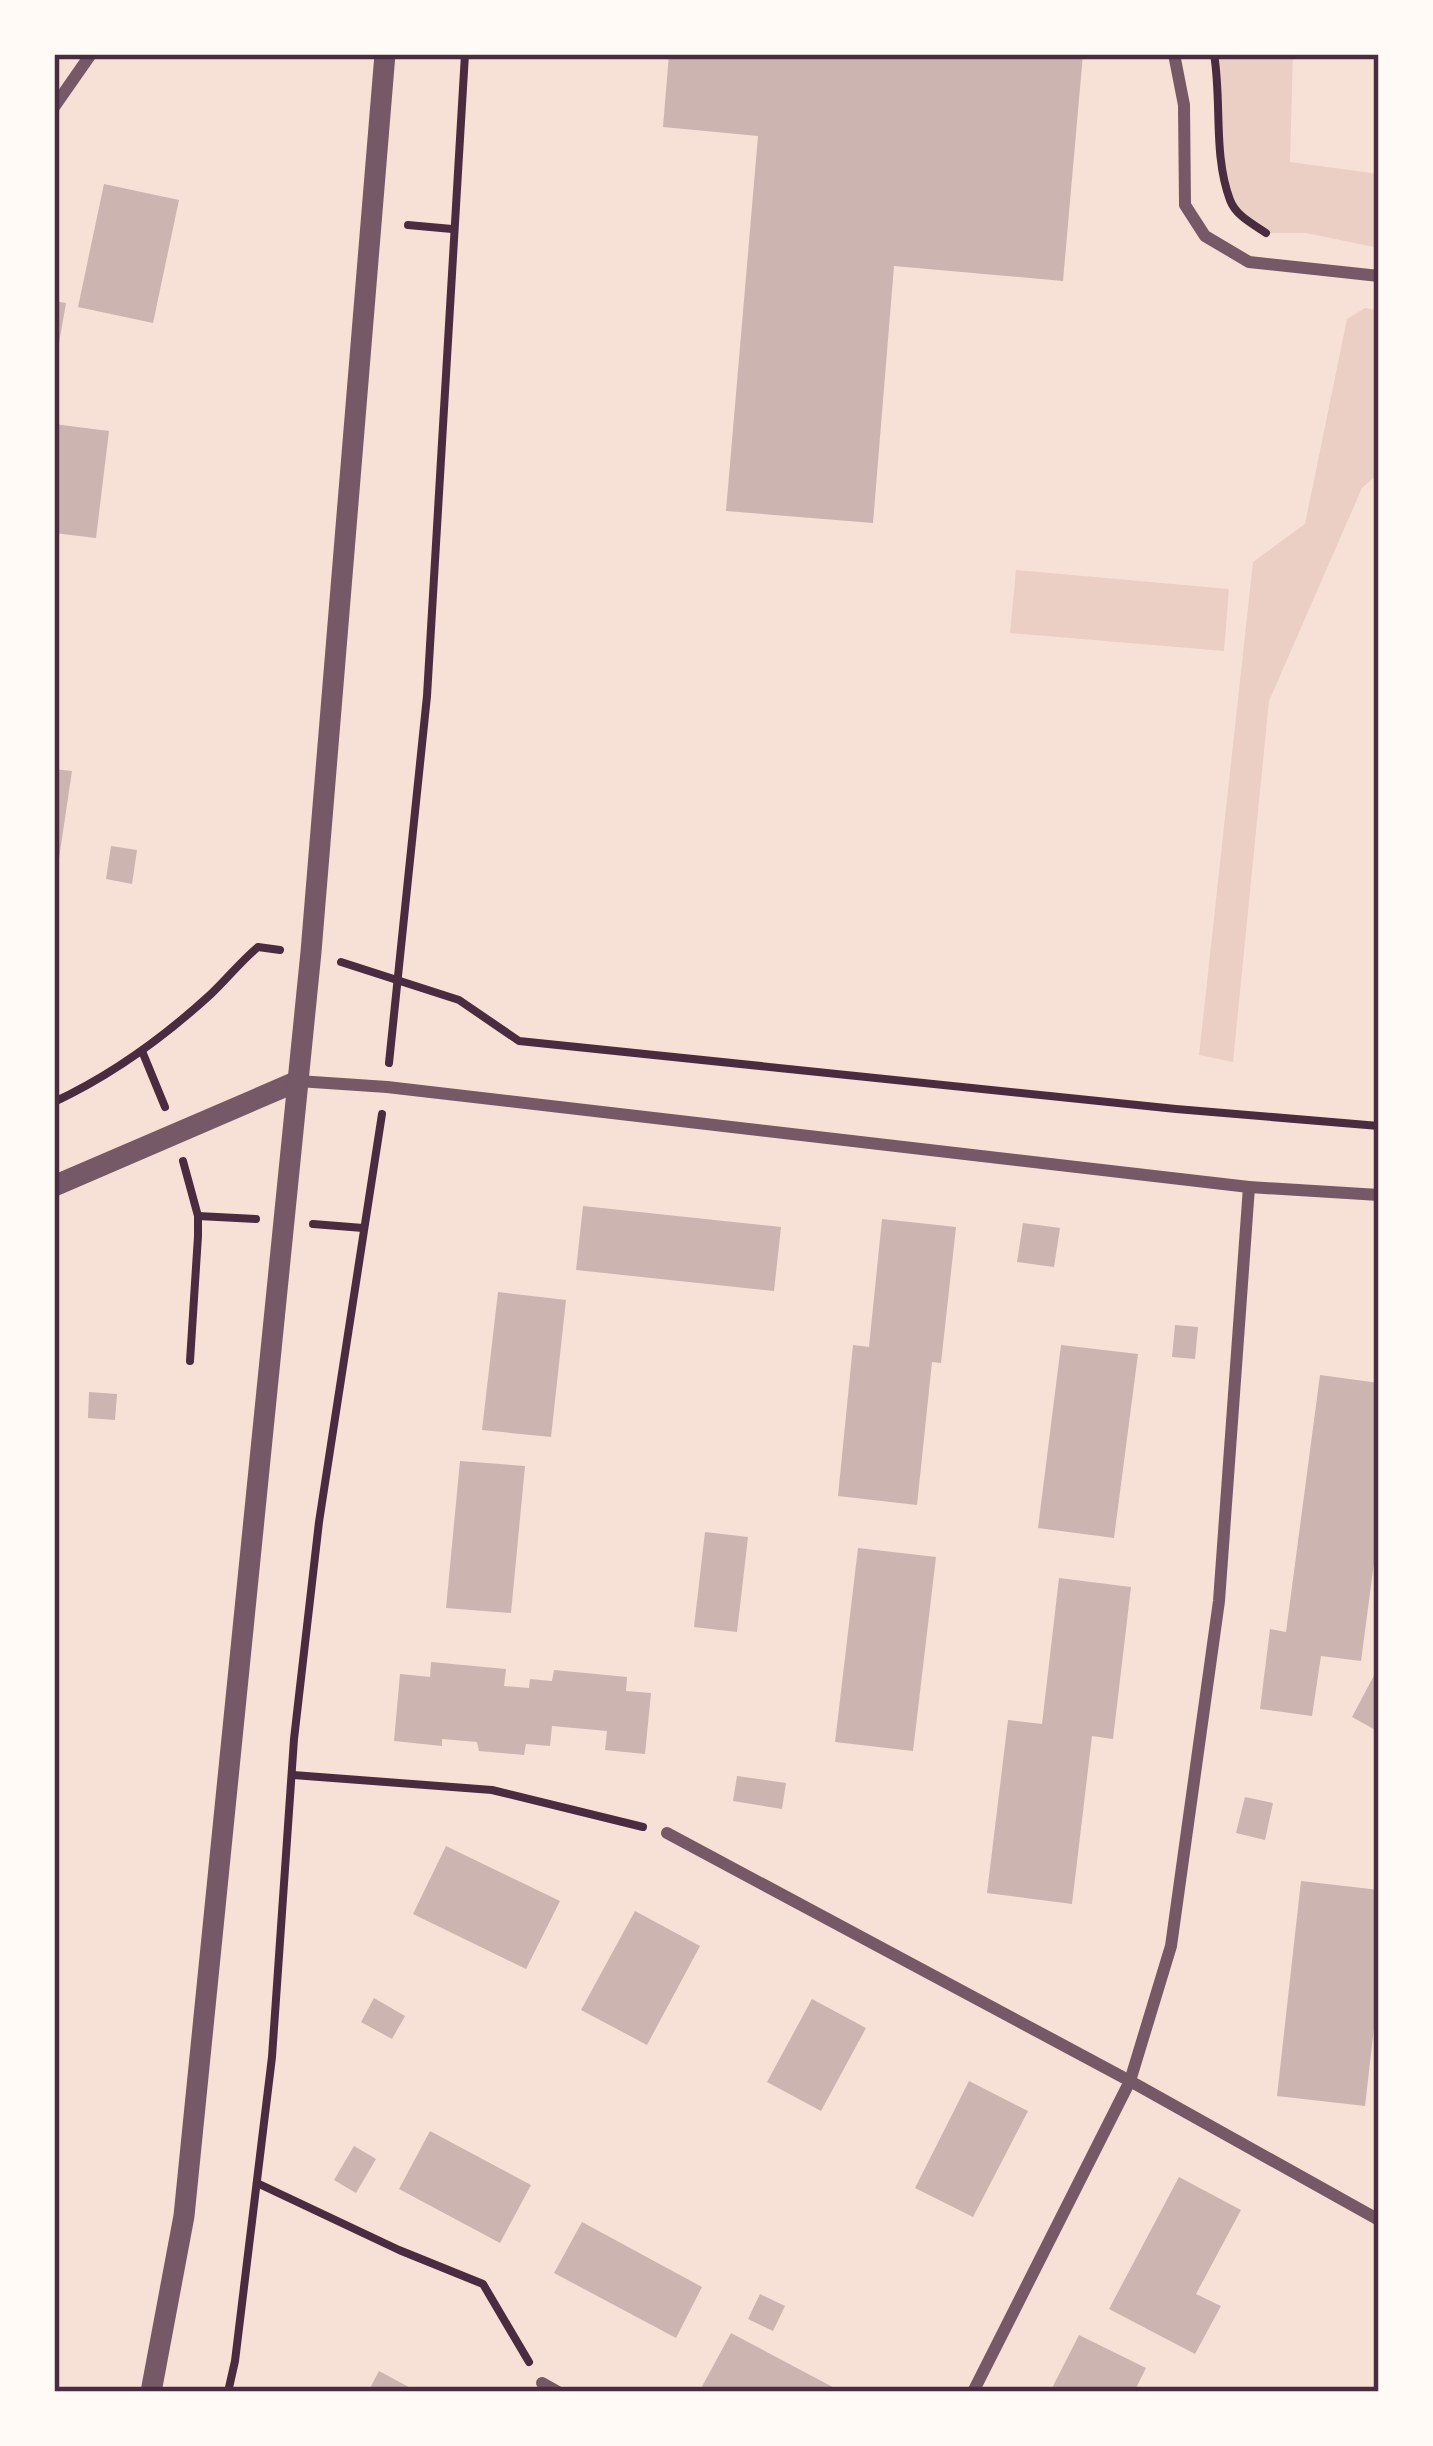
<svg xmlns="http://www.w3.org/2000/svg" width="1433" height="2446" viewBox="0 0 1433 2446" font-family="Rubik,sans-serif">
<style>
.green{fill:#ebcfc5}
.building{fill:#ccb4b1}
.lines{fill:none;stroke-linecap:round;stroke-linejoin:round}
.path{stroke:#4a2c40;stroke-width:8}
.minor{stroke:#755966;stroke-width:12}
.tertiary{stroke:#755966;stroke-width:21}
.neatline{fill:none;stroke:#4a2c40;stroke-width:4.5}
</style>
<rect width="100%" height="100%" fill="#f7e1d7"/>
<g class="green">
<path d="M1214,54H1293L1290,162L1379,174V248L1306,233H1271L1244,219L1231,202L1221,144Z"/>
<path d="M1365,308L1379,310V473L1362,488L1269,701L1233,1062L1199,1055L1253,562L1305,524L1347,319Z"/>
<path d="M1016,570L1229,589L1224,651L1010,633Z"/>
</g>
<g class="building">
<path d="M669,54H1083L1063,281L894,266L873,523L726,511L758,136L663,127Z"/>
<path d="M104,184L179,200L153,323L78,307Z"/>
<path d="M54,301L66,303L59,343L54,342Z"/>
<path d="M54,424L109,431L96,538L54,533Z"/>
<path d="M54,769L72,771L57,872L54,871Z"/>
<path d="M111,846L137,850L132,884L106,879Z"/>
<path d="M583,1206L781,1227L774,1291L576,1270Z"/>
<path d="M882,1219L956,1227L941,1363L932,1362L917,1505L838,1496L853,1345L869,1347Z"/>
<path d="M1023,1223L1060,1228L1054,1267L1017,1262Z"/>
<path d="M498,1292L566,1300L551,1437L482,1430Z"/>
<path d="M1175,1325L1198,1327L1195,1359L1172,1357Z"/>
<path d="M1061,1345L1138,1354L1114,1538L1038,1528Z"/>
<path d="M1320,1375L1379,1383V1525L1361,1661L1321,1656L1312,1716L1260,1709L1270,1629L1286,1632Z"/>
<path d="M89,1392L117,1394L115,1420L88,1418Z"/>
<path d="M460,1461L525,1466L511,1613L446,1608Z"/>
<path d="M705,1532L748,1537L737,1632L694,1627Z"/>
<path d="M858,1548L936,1557L913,1751L835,1742Z"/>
<path d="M1059,1578L1131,1587L1113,1739L1092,1736L1072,1904L987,1893L1008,1720L1042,1724Z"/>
<path d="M431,1662L506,1669L504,1686L529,1688L530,1679L552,1681L554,1670L627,1677L626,1691L651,1693L645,1754L605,1750L607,1731L552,1726L550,1746L526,1744L524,1755L479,1751L477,1742L442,1739V1746L394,1741L400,1674L430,1677Z"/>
<path d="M1379,1666V1732L1352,1717Z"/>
<path d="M737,1776L786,1783L782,1809L733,1801Z"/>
<path d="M1245,1797L1273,1803L1265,1840L1236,1833Z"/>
<path d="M446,1846L560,1901L526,1969L413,1914Z"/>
<path d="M1301,1881L1379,1890V1984L1365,2106L1277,2096Z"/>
<path d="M635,1911L700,1946L647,2045L581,2010Z"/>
<path d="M374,1998L405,2016L392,2039L361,2022Z"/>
<path d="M812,1999L866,2028L821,2111L767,2082Z"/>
<path d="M969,2081L1028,2111L973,2217L915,2188Z"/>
<path d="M430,2131L531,2185L500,2243L399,2189Z"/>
<path d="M354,2146L376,2159L356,2193L334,2180Z"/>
<path d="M1179,2177L1241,2210L1196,2294L1221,2306L1195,2354L1109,2309Z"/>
<path d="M582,2222L702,2287L676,2338L554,2273Z"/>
<path d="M760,2294L785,2306L773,2331L748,2319Z"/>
<path d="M731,2333L842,2392H699Z"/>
<path d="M1079,2335L1146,2368L1134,2392H1050Z"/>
<path d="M379,2371L418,2392H368Z"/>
</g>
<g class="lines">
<g class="path">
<path d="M1214,54C1222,101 1213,155 1230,200C1236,216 1253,224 1266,233"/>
<path d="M408,225L452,229"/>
<path d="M341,962L459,1000L519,1041L1176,1109L1379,1126"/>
<path d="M142,1051L165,1107"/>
<path d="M389,1063L427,696L465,54"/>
<path d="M54,1102C112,1075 163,1038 211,994C227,979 240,962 258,947L280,950"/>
<path d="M183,1161L198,1216V1236L190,1361"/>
<path d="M198,1216L256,1219"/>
<path d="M313,1224L363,1228"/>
<path d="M293,1775L492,1790L643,1827"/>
<path d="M257,2183L399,2250L483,2284L529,2362"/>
<path d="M228,2392L235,2361L272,2057L294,1739L319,1522L382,1114"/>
</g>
<g class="minor">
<path d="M1174,54L1184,105L1185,205L1205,236L1249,262L1379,276"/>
<path d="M54,107L91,54"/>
<path d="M298,1081L387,1087L1249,1187L1379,1195"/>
<path d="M667,1833L1130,2081L1379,2220"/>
<path d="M542,2383L558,2392"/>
<path d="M973,2392L1130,2081L1171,1946L1219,1601L1249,1187"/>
</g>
<g class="tertiary">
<path d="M54,1186L298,1081"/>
<path d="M151,2392L184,2216L311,952L385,54"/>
</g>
</g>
<rect width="1433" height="2446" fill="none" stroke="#fffaf5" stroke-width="114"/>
<rect x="57" y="57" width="1319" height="2332" class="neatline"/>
</svg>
